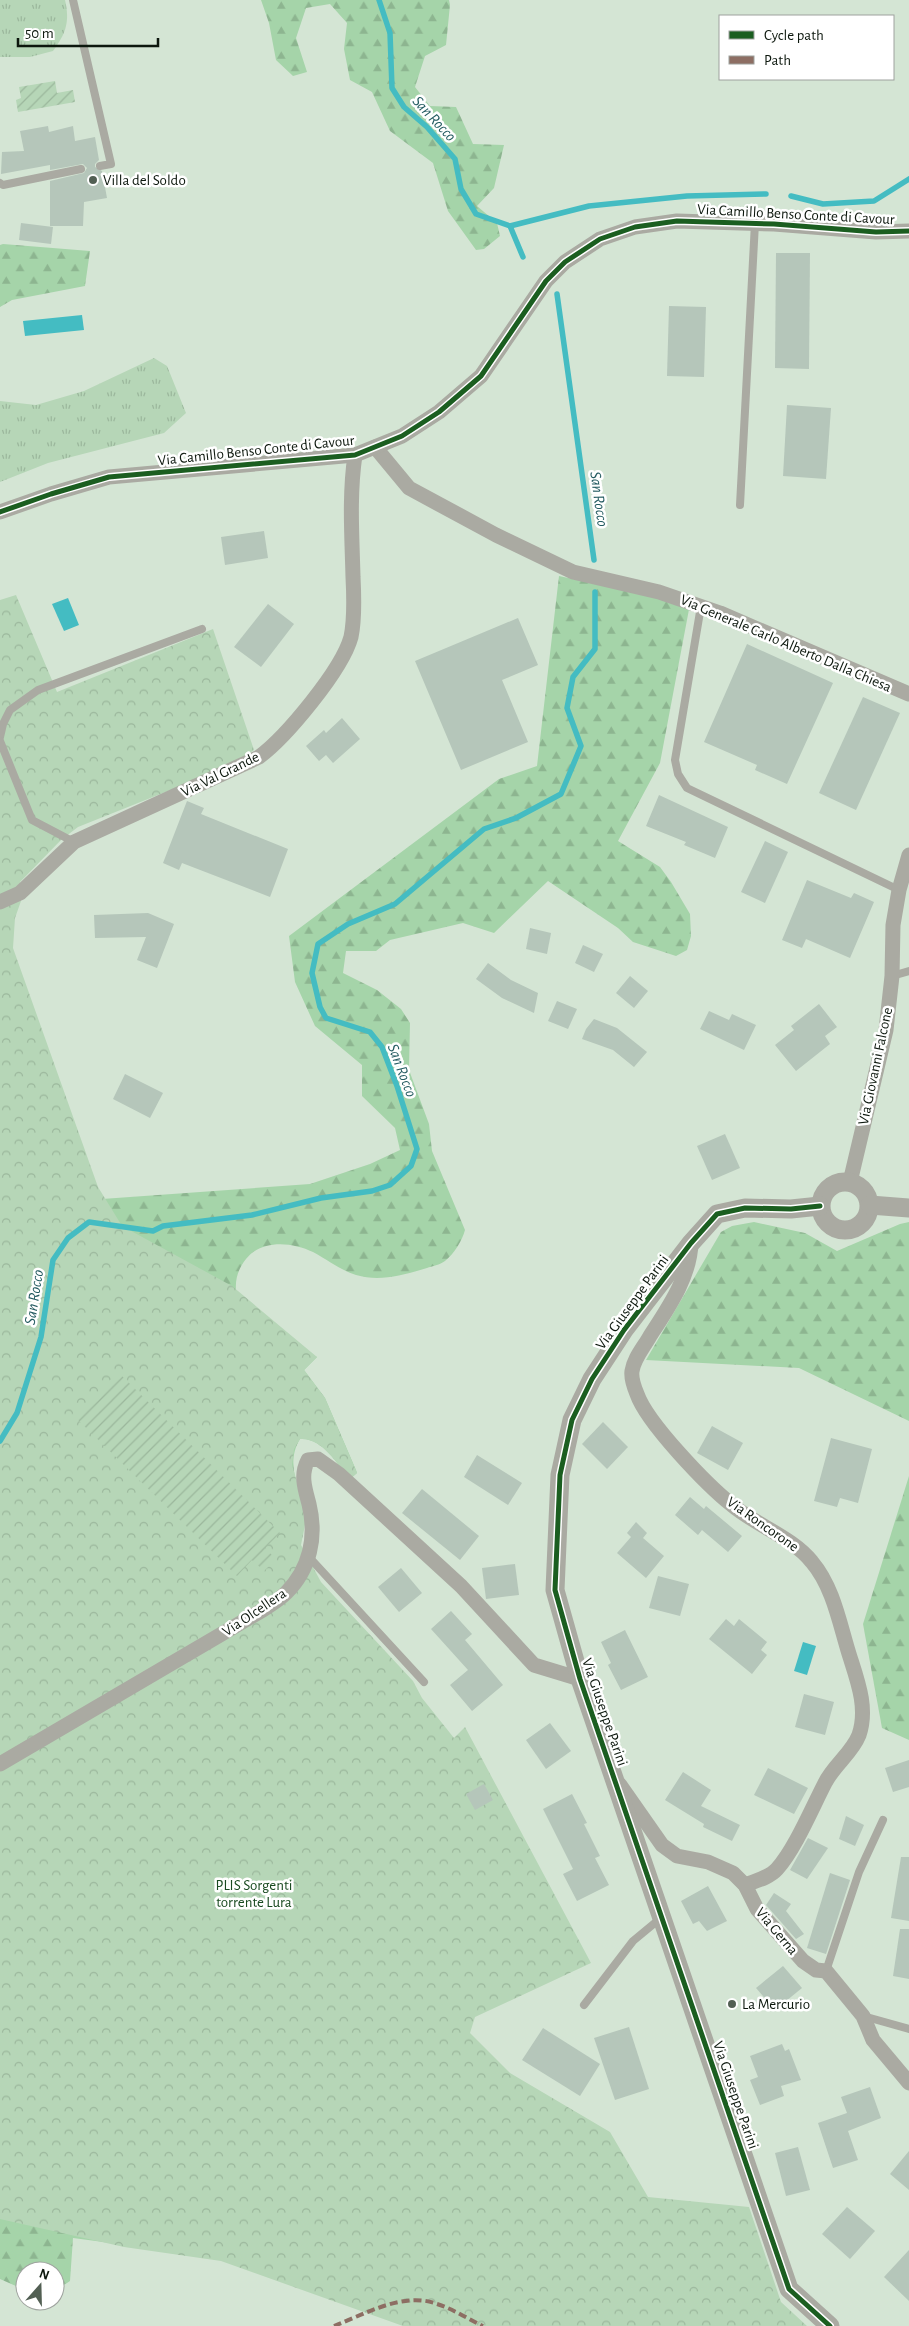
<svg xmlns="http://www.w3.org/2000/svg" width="909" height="2326" viewBox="0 0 909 2326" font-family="'Alegreya Sans',sans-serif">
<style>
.grass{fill:url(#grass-tufts)}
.forest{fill:url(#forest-firs)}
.park{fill:url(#park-crowns)}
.garden{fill:url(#garden-furrows)}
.water{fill:#44bcc2}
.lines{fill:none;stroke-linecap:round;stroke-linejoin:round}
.stream{stroke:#44bcc2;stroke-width:5.5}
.building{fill:#b5c6ba}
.service{stroke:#aaaaa2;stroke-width:8}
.minor{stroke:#aaaaa2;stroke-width:15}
.tertiary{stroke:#aaaaa2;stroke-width:19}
.quiet{stroke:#8d6e63;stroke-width:4;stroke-dasharray:8 4;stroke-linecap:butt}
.cycleway-casing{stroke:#fff;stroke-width:8}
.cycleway{stroke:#1b5e20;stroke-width:5}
.poi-dot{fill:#525f53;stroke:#fff;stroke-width:2}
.labels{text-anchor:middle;stroke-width:5;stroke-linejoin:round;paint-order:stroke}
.poi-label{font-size:15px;fill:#0c170d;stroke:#fff;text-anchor:start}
.street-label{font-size:15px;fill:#0c170d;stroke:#fff}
.park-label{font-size:15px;fill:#194a20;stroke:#fff}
.water-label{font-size:16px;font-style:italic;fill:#245b61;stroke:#fff}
</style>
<defs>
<pattern id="grass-tufts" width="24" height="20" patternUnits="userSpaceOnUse" patternTransform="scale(1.25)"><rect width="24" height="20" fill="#b6d6b7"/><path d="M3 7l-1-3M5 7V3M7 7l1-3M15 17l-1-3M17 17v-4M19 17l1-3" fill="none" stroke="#9bb79c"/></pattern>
<pattern id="forest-firs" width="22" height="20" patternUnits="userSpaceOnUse" patternTransform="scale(1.25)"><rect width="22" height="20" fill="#a5d4a9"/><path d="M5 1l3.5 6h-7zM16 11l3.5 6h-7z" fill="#8db590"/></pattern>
<pattern id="park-crowns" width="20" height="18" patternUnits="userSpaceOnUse" patternTransform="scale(1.25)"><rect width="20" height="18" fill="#b6d6b7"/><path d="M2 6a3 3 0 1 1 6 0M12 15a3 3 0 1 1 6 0" fill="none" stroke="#9bb79c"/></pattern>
<pattern id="garden-furrows" width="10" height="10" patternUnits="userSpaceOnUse" patternTransform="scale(1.25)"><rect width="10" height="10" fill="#b6d6b7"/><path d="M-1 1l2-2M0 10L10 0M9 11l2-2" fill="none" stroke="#9bb79c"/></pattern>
</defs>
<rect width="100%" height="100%" fill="#d4e5d4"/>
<g class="grass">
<path d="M0,0H65C70,22 66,33 53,51L30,57H0Z"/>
<path d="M154,358L167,366L186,413L164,433L48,463L0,482V401L36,405L84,391Z"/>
</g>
<g class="forest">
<path d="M261,0H449L450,5L446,45L425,56L415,87L430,106L456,107L473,144L504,145L494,188L477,206L497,223L500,236L484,249L476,250L448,211L433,163L390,131L372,92L350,80L344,49L347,23L330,4L306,8L296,38L307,72L293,76L276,60L269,23Z"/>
<path d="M3,244L90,251L85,286L12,300L0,307V245Z"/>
<path d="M559,576L690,604L660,763L618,841L660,867L671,882L690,914L691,936L687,950L676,956L633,942L618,928L548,881L494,933L463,923L390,940L376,951H346L343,973L377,990L401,1009L410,1023L409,1070L429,1124L432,1151L465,1230C462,1241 454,1254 445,1261C440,1265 432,1266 427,1268C404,1275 380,1282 356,1275C340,1270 328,1260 313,1252C292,1242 262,1239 246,1259C239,1268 235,1278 236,1290L284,1340L317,1357L304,1370L325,1398L356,1470L357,1473L350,1479C337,1464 322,1437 300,1439C285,1463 299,1489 307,1515L0,1359L60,1202L310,1184L370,1164L400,1150L395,1128L362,1096V1065L315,1026L295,982L289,936L499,779L537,766Z"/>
<path d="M754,1222L805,1233L837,1251L900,1224L909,1222V1421L799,1368L646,1360L721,1232L732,1226Z"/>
<path d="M909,1476V1740L882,1728L863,1624Z"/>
<path d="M0,2198L224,2258L73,2238L70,2281L55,2291V2271H25V2290L0,2279Z"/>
</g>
<path class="park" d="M16,595L57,692L213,629L254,750L233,765L78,827L61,840L20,882L21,901L15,918L13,948L98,1187L122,1226L232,1286L317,1357L304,1370L325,1398L357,1473L350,1479C337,1464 322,1437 300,1439L294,1449L292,1465L307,1515L301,1545L321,1582L413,1681L422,1698L454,1738L465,1727L591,1963L475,2017L470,2033L510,2073L610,2132L648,2197L749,2207L781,2302L807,2326H403L221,2261L124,2247L0,2219V600Z"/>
<g class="garden">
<path d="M55,81L57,93L73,90L75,102L18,112L16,100L21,98L19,87Z"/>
<path d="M118,1372L280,1533L265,1548L276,1559L264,1571L252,1560L237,1576L75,1417Z"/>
</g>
<g class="water">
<path d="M82,315L84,330L25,336L23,321Z"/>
<path d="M68,598L79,625L64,631L52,604Z"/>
<path d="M803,1642L816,1646L807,1675L794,1671Z"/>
</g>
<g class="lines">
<g class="stream">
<path d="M379,0L390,33L392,88L404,107L427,127L455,159L461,189L476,214L510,226L523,257"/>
<path d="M791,196L823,204L874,201L909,179"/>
<path d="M510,226L589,206L687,196L766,194"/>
<path d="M557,294L594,560"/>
<path d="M0,1441L17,1413L41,1337L53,1260L68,1238L89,1222L153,1231L163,1226L252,1215L321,1198L372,1191L390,1185L411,1166L417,1149L397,1086L382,1047L370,1032L326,1018L320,1007L312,973L318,944L348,924L395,904L484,829L516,818L561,794L581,746L567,708L573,677L595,649V592"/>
</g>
</g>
<g class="building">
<path d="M48,126L49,132L73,126L75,141L95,137L99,160L95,164V167L102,171L107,198L84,202L83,226H50V181L84,173L87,168L83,164L50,170V165L1,174L2,152L24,151L20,131Z"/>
<path d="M21,223L53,227L51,244L19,240Z"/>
<path d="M776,253H810L809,369L775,368Z"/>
<path d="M669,306L706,307L704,377L667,376Z"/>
<path d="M787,405L831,408L826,479L783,476Z"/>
<path d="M264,531L268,558L225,565L221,537Z"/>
<path d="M268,604L294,624L261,667L234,647Z"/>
<path d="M518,618L538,665L502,680L528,742L461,770L415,661Z"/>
<path d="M747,644L833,683L787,784L755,770L757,765L704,742Z"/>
<path d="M863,697L900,713L856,810L819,793Z"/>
<path d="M342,718L360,739L333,763L326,755L319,761L306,746L324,730L326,733Z"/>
<path d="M659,795L728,827L715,858L684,845L686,842L646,826Z"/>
<path d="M187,801L204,808L201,814L288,849L270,897L182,863L179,870L163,863Z"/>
<path d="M765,841L788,852L765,903L741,892Z"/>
<path d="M807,880L851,898L854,893L874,902L850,958L806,939L802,948L782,940Z"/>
<path d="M148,913L174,924L157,968L137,960L146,937L95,938L94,915Z"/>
<path d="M530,928L551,933L547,954L526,949Z"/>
<path d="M583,945L603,954L594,972L575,963Z"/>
<path d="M488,963L511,980L538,993L534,1013L502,998L476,979Z"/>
<path d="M630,976L648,991L634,1008L616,993Z"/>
<path d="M557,1001L577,1009L568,1029L548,1021Z"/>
<path d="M819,1004L837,1027L825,1036L830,1044L796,1071L775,1045L794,1030L791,1026Z"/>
<path d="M709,1011L729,1020L732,1014L756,1025L744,1050L700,1029Z"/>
<path d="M594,1019L617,1028L647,1052L634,1067L613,1050L582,1039L586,1029Z"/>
<path d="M125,1074L163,1093L150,1118L113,1099Z"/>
<path d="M725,1134L740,1168L712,1180L697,1146Z"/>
<path d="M603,1422L628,1447L607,1469L582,1444Z"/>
<path d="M712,1426L743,1443L728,1470L697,1453Z"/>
<path d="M831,1438L872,1449L858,1503L840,1498L837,1507L814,1501Z"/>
<path d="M477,1455L522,1483L508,1505L464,1477Z"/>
<path d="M422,1489L479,1536L460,1560L402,1513Z"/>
<path d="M690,1497L704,1509L706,1506L742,1536L728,1552L702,1530L698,1535L675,1515Z"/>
<path d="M636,1522L647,1533L643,1538L664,1556L646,1578L617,1553L631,1537L627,1533Z"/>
<path d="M515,1564L519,1595L486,1599L482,1568Z"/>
<path d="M401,1568L422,1593L399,1612L378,1587Z"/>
<path d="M658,1576L689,1584L680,1616L649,1608Z"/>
<path d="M451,1611L472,1634L465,1640L503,1685L472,1711L450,1685L468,1670L431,1629Z"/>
<path d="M726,1619L734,1626L739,1619L767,1642L761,1650L767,1655L752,1674L709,1639Z"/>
<path d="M625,1630L648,1677L621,1690L608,1665L611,1663L601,1642Z"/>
<path d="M804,1694L834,1702L825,1735L795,1727Z"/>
<path d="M550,1723L571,1751L546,1769L526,1740Z"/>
<path d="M909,1760V1787L893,1792L885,1768Z"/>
<path d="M768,1768L808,1788L794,1814L754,1795Z"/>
<path d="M683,1772L711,1790L701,1806L740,1825L732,1841L703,1827L704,1824L665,1800Z"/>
<path d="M484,1784L493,1800L475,1810L466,1794Z"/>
<path d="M572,1794L587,1823L584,1824L600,1856L595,1858L609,1885L577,1901L563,1874L573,1869L543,1809Z"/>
<path d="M846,1816L864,1825L855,1846L839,1839Z"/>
<path d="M808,1838L828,1848L807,1879L790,1870Z"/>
<path d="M901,1857H909V1921L891,1918Z"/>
<path d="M830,1873L850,1880L826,1954L807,1948Z"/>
<path d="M708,1886L727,1921L707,1931L699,1921L693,1924L681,1901Z"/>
<path d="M774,1893L791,1904L786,1911L804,1934L796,1939L766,1905Z"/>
<path d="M900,1929H909V1979L893,1976Z"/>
<path d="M783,1966L802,1988L775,2010L756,1988Z"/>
<path d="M629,2027L649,2089L615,2100L594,2038Z"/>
<path d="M543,2028L600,2064L580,2096L522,2060Z"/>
<path d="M782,2044L785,2051L789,2049L801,2080L781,2086L784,2096L760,2105L750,2080L758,2077L750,2056Z"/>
<path d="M870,2087L881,2118L848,2131L858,2160L833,2168L818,2123L847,2113L841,2097Z"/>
<path d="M798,2147L810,2190L786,2196L775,2153Z"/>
<path d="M909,2151V2190L890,2174Z"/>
<path d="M847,2207L875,2231L850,2259L822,2234Z"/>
<path d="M909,2250V2301L884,2277Z"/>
</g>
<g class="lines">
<g class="service">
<path d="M73,0L111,164L100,166"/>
<path d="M0,183L3,185L81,169"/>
<path d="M740,505L755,223"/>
<path d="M701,606L675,760L678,774L687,788L899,890"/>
<path d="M0,737L3,724L10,710L38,690L202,629"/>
<path d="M0,741L32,820L74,842"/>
<path d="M892,976L909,971"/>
<path d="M308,1556L424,1682"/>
<path d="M826,1971L859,1872L883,1820"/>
<path d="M584,2005L633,1941L662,1917"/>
<path d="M863,2016L909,2029"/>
</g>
<g class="minor">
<path d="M375,447L409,488L496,535L573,572L659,592L720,613L909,694"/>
<path d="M0,512L51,494L109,477L355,455L402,436L439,412L481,376L546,281L565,262L600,239L635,227L677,221L774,224L876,232L909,231"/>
<path d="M0,902L20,893L74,842L259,757C286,737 342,670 351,637C355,618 354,596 353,577C352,536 349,496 355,455"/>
<path d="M850,1182L886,1030L892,976L893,925L899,890L909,855"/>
<path d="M691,1243C690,1277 668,1308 650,1336C644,1347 634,1358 632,1371C631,1378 634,1387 637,1394C647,1423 707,1485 732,1505C757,1526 792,1537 812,1562C834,1588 840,1626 850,1657C858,1682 868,1709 859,1735C852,1753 834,1765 825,1783C812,1808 795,1849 777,1869C769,1878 755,1881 745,1885"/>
<path d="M0,1764L261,1611C269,1606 279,1600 286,1593C310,1569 317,1537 309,1504C305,1489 300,1475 308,1460L318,1459L339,1474L461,1586L534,1665L580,1679"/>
<path d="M620,1785L662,1845L677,1856L708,1862L733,1873L745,1885L757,1909L803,1961L816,1970L826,1971L863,2016L873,2040L909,2083"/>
</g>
<g class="tertiary">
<circle cx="845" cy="1206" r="24"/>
<path d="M870,1205L909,1208"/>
<path d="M820,1206L791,1209L745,1208L717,1214L691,1243L624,1330L592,1379L572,1420L560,1475L555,1590L580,1679L789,2289L830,2326"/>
</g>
<path class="quiet" d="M334,2326C365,2314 404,2291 437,2304C453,2309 468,2319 483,2326"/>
<g class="cycleway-casing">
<g id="cycleway">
<path d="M0,512L51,494L109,477L355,455L402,436L439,412L481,376L546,281L565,262L600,239L635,227L677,221L774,224L876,232L909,231"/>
<path d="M820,1206L791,1209L745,1208L717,1214L691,1243L624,1330L592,1379L572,1420L560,1475L555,1590L580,1679L789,2289L830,2326"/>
</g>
</g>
<use href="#cycleway" class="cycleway"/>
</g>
<g class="poi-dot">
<circle cx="93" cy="180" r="5"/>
<circle cx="732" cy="2004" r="5"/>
</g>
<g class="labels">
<g class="poi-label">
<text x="103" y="185">Villa del Soldo</text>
<text x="742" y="2009">La Mercurio</text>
</g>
<g class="street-label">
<text transform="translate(796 214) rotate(3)" y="5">Via Camillo Benso Conte di Cavour</text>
<text transform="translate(256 450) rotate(-6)" y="5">Via Camillo Benso Conte di Cavour</text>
<text transform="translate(786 643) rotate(23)" y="5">Via Generale Carlo Alberto Dalla Chiesa</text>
<text transform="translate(220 774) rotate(-26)" y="5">Via Val Grande</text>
<text transform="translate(875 1066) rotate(-78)" y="5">Via Giovanni Falcone</text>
<text transform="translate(632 1302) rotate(-54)" y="5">Via Giuseppe Parini</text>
<text transform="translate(763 1524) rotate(35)" y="5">Via Roncorone</text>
<text transform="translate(254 1612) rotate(-34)" y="5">Via Olcellera</text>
<text transform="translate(605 1712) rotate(71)" y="5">Via Giuseppe Parini</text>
<text transform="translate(777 1931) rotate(50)" y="5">Via Gerna</text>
<text transform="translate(736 2095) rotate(71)" y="5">Via Giuseppe Parini</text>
</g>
<g class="park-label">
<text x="254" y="1890">PLIS Sorgenti<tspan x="254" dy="17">torrente Lura</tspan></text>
</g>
<g class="water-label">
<text transform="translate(435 118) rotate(47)" y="6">San Rocco</text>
<text transform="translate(600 499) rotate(82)" y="6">San Rocco</text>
<text transform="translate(403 1070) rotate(69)" y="6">San Rocco</text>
<text transform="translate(33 1297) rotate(-81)" y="6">San Rocco</text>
</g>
</g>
<rect x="719" y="15" width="175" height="65" fill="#ffffff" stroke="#9ea29e"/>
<rect x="729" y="31" width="25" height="8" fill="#1b5e20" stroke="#9ea29e"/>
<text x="764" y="40" font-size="15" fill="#0c170d">Cycle path</text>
<rect x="729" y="56" width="25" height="8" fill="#8d6e63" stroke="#9ea29e"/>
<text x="764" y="65" font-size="15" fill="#0c170d">Path</text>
<g transform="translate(40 2286) rotate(20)"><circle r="24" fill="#ffffff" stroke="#9ea29e"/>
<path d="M0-4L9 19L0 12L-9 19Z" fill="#525f53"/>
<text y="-8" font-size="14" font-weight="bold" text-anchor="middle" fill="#0c170d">N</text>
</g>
<path d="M18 38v8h140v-8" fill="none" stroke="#0c170d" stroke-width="2.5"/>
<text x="25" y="38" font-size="15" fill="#0c170d" stroke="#ffffff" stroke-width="4" paint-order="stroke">50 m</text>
</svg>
